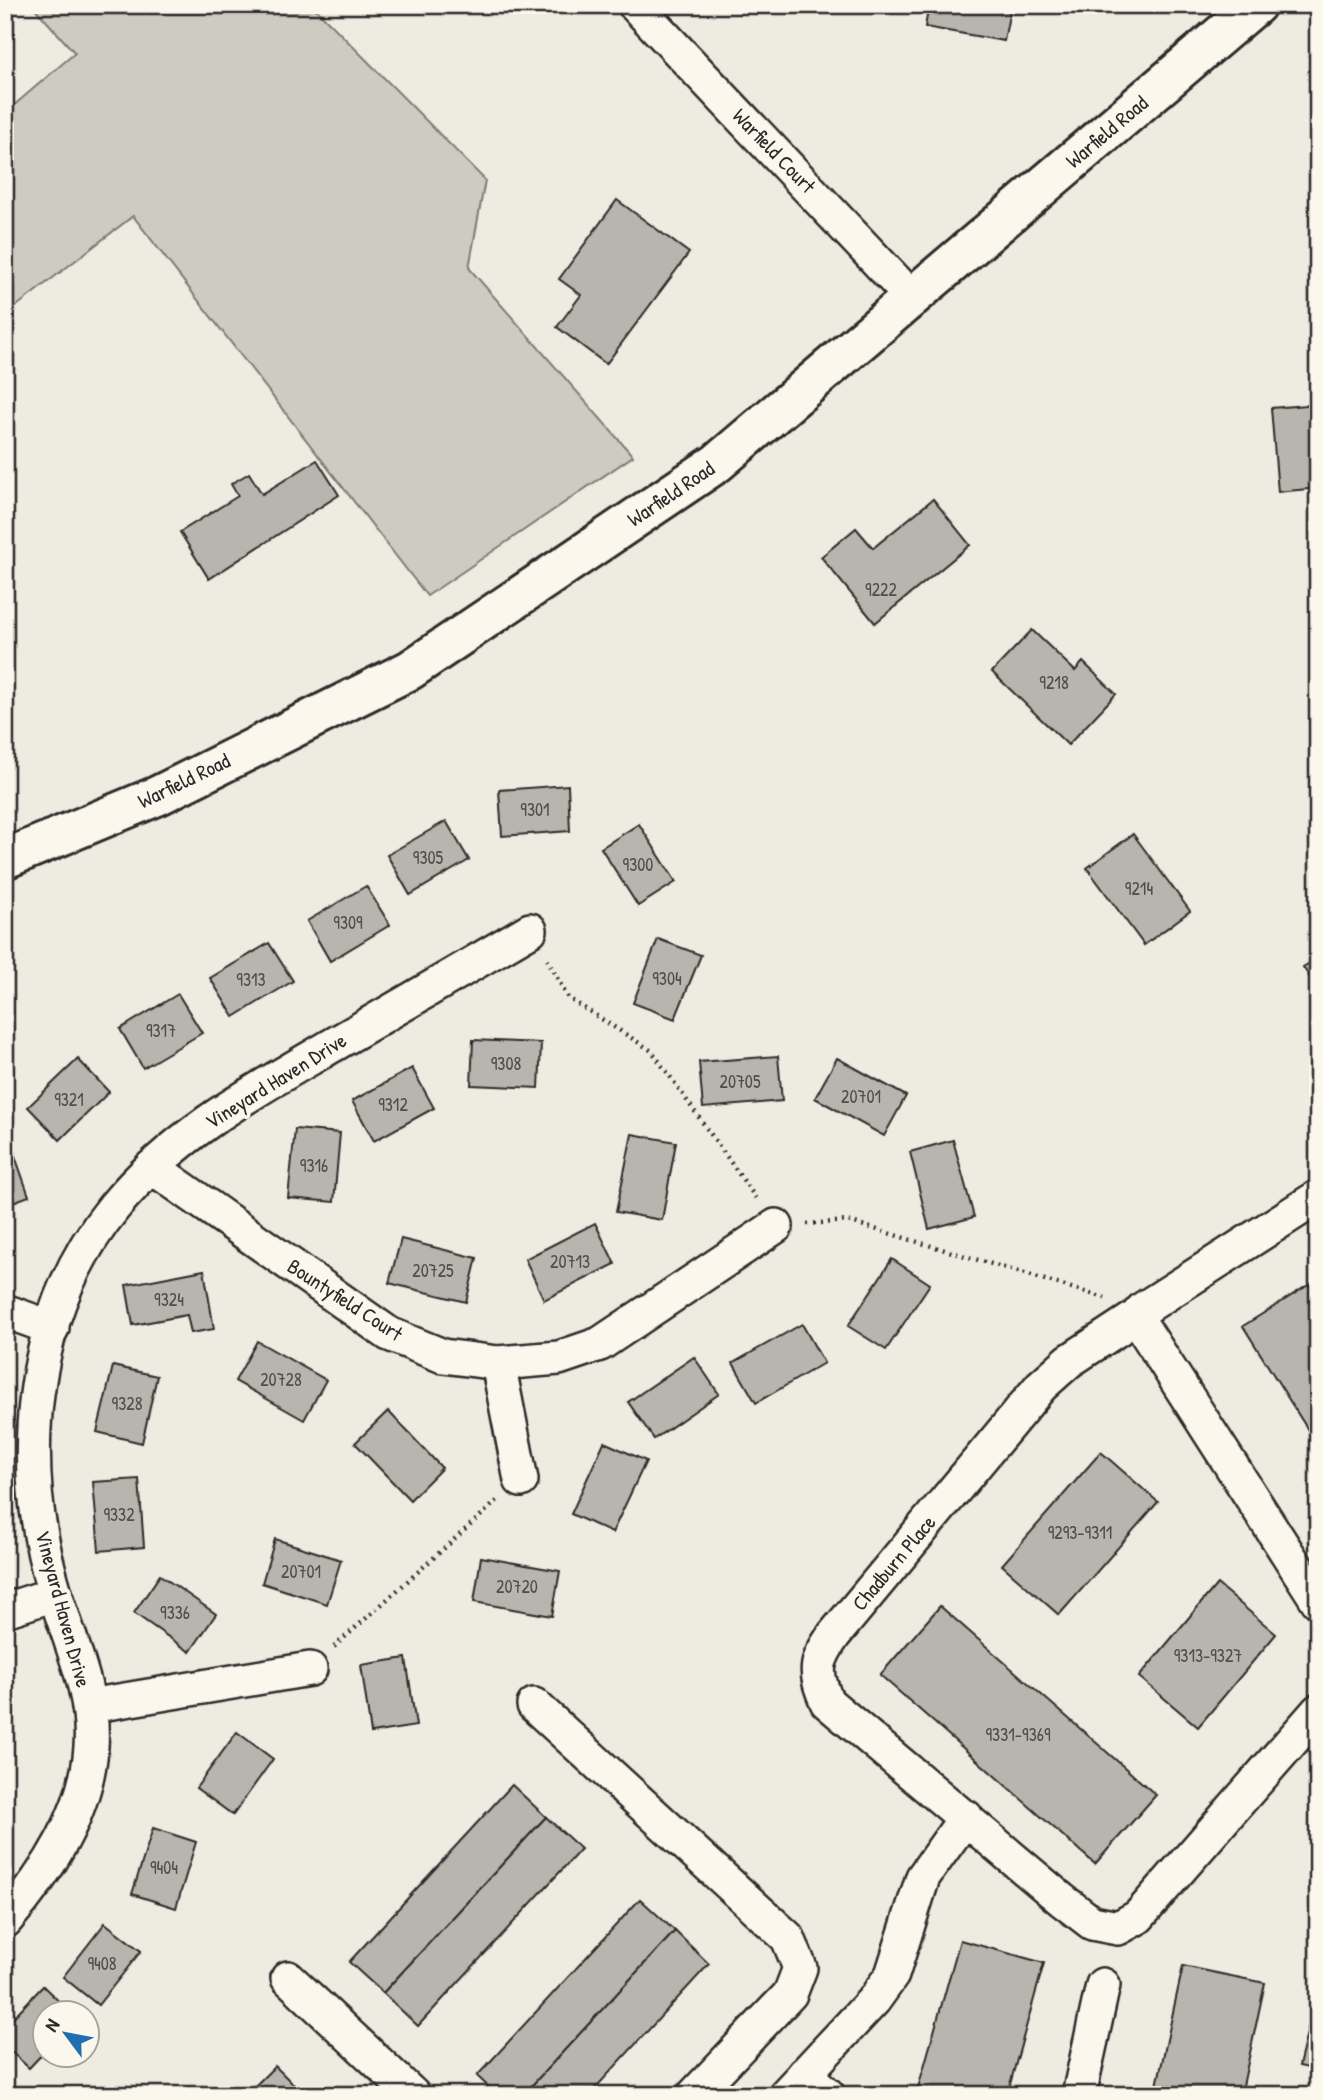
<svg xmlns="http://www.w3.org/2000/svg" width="1323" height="2100" viewBox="0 0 1323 2100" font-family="'Patrick Hand',sans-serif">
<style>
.green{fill:#cecbc2;stroke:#7c7b76;stroke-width:2}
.building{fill:#b8b5ae;stroke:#2b2b2b;stroke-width:2}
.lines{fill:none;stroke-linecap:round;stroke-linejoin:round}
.street-casing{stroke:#2b2b2b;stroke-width:38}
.secondary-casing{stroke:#2b2b2b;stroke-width:44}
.path{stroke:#2b2b2b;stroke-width:4.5;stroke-dasharray:2 5;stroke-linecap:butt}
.street{stroke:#fbf7ec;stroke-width:33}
.secondary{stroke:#fbf7ec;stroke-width:38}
.labels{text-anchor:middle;stroke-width:7;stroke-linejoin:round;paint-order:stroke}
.number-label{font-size:18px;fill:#4e4e4c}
.street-label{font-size:21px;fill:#2b2b2b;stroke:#fbf7ec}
</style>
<rect width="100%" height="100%" fill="#eeebe0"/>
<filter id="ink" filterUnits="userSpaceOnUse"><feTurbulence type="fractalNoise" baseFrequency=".0143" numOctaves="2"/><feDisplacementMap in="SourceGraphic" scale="14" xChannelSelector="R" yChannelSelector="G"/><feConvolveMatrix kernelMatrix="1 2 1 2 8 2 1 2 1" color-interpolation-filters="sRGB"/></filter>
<g filter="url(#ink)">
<path class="green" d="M32,5H312L485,180L469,268L633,456L427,596L133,216L5,315V113L75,53Z"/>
<g class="building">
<path d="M929,5H1011L1004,41L925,27Z"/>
<path d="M617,200L689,253L606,364L557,327L581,295L559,279Z"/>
<path d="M1318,404V488L1278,492L1271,408Z"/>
<path d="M317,460L339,495L209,579L180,532L238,496L231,484L249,473L262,494Z"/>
<path d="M933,499L970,545L875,623L821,557L856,528L873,548Z"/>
<path d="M1032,630L1075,671L1083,662L1116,694L1068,745L992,672Z"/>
<path d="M568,785L570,831L502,836L499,790Z"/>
<path d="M446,821L469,860L410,895L387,855Z"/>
<path d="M639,824L676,882L638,906L601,848Z"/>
<path d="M1133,834L1190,911L1144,945L1087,868Z"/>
<path d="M366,886L390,925L330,961L307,921Z"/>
<path d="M658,939L701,955L675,1019L633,1003Z"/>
<path d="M269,943L293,981L234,1017L210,978Z"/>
<path d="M1318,958V990L1303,967Z"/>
<path d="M178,994L202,1033L143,1068L120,1029Z"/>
<path d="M473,1040L541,1043L539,1088L471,1085Z"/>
<path d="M778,1056L782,1101L703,1108L699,1062Z"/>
<path d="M837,1058L906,1096L884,1136L815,1098Z"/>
<path d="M78,1059L109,1092L60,1140L28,1107Z"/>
<path d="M412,1068L434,1108L374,1141L352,1101Z"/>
<path d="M295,1129L340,1133L334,1202L288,1198Z"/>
<path d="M632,1134L676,1142L662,1220L616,1212Z"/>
<path d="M953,1140L974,1217L929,1229L910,1152Z"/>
<path d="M15,1156L29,1196L5,1205V1159Z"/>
<path d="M595,1223L615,1264L544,1300L525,1259Z"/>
<path d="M401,1239L477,1258L466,1302L389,1283Z"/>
<path d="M892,1259L930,1284L886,1350L848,1326Z"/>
<path d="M204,1270L214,1329L191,1333L187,1315L133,1325L126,1285Z"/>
<path d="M1310,1284L1318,1297V1446L1243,1326Z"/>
<path d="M802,1324L824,1363L756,1403L733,1363Z"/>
<path d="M257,1341L326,1380L304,1420L235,1381Z"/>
<path d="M694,1357L719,1394L654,1439L628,1402Z"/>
<path d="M113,1366L157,1376L142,1443L97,1432Z"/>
<path d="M388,1411L442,1468L410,1500L355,1443Z"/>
<path d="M604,1442L646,1461L612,1533L571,1514Z"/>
<path d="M1101,1452L1158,1502L1059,1615L1002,1565Z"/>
<path d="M139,1479L144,1547L99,1551L93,1482Z"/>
<path d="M275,1539L341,1560L327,1604L262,1583Z"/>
<path d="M481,1557L560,1571L552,1616L474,1602Z"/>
<path d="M160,1575L216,1614L190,1652L134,1613Z"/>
<path d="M1217,1584L1276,1634L1198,1727L1139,1677Z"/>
<path d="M940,1606L1156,1795L1095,1864L880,1675Z"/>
<path d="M406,1658L416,1726L371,1733L361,1665Z"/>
<path d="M237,1732L273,1759L233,1815L196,1788Z"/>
<path d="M512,1785L546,1817L383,1993L349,1962Z"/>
<path d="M546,1817L581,1849L418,2026L383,1993Z"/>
<path d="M153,1828L196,1842L176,1908L132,1894Z"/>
<path d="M640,1899L675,1931L523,2095H497L477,2076Z"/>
<path d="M105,1923L141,1951L98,2005L63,1977Z"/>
<path d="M675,1931L709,1964L589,2095H523Z"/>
<path d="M960,1940L1044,1963L1007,2095L995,2092L994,2095H916Z"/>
<path d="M1183,1966L1265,1983L1241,2095H1155Z"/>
<path d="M43,1986L70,2012H46V2050L29,2068L5,2046V2026Z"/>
<path d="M1318,1987V2070L1299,2066Z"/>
<path d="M275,2066L304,2095H246Z"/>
</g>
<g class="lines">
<g class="street-casing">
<g id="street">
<path d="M635,5L912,298"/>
<path d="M152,1167L389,1334L443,1356L498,1363L559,1358L600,1344L776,1226"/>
<path d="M1318,1197L1143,1309L1136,1317L1069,1361L1041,1386L834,1635C815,1662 814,1672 827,1702L1062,1900L1092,1923L1118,1928L1138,1917L1318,1711"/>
<path d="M5,1311L52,1328"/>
<path d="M1136,1317L1318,1601"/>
<path d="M498,1363L521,1480"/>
<path d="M5,1610L55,1594"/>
<path d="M534,1705L788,1938L800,1968L790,1994L694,2095"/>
<path d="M89,1706L310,1669"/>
<path d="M5,1921C47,1874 87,1811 91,1747C95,1694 70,1643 55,1593C16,1465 27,1314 114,1207C173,1135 254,1091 333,1045C399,1007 464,969 530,930"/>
<path d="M288,1978L413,2095"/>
<path d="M804,2074L828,2095"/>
<path d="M785,2095L874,2000L892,1975L923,1877L966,1817"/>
<path d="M1079,2095L1103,1985"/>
</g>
</g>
<g class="secondary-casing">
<path id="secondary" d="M5,859L157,796L410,670L717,463L1256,5"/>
</g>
<g class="path">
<path d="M547,959L568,998L652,1051L758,1201"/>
<path d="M807,1224L848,1221L1105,1298"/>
<path d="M334,1647L497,1501"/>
</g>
<use href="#street" class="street"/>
<use href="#secondary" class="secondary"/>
</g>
</g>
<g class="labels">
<g class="number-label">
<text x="881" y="596">9222</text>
<text x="1054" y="689">9218</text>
<text x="535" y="816">9301</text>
<text x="428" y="864">9305</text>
<text x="638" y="871">9300</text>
<text x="1139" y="895">9214</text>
<text x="348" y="929">9309</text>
<text x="667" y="985">9304</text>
<text x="251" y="986">9313</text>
<text x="161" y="1037">9317</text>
<text x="506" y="1070">9308</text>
<text x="740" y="1088">20705</text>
<text x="861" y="1103">20701</text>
<text x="69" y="1106">9321</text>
<text x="393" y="1111">9312</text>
<text x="314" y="1172">9316</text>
<text x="570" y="1268">20713</text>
<text x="433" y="1277">20725</text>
<text x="169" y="1306">9324</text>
<text x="281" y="1386">20728</text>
<text x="127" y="1410">9328</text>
<text x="119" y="1521">9332</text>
<text x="1080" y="1539">9293-9311</text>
<text x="301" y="1578">20701</text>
<text x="517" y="1593">20720</text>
<text x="175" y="1619">9336</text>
<text x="1208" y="1662">9313-9327</text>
<text x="1018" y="1741">9331-9369</text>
<text x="164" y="1874">9404</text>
<text x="102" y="1970">9408</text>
</g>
<g class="street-label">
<text transform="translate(1107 132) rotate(-40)" y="7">Warfield Road</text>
<text transform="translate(774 151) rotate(46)" y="7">Warfield Court</text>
<text transform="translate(671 494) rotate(-34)" y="7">Warfield Road</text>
<text transform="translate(184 781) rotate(-26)" y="7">Warfield Road</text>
<text transform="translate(276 1081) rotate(-32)" y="7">Vineyard Haven Drive</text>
<text transform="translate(345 1300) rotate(33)" y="7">Bountyfield Court</text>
<text transform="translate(894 1563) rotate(-50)" y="7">Chadburn Place</text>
<text transform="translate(63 1609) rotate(75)" y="7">Vineyard Haven Drive</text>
</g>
</g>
<rect width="1323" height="2100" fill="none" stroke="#fbf7ec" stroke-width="28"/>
<rect x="14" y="14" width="1295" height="2072" fill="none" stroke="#2b2b2b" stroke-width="2.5" filter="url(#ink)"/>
<g transform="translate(66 2034) rotate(302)"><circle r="33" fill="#fbf7ec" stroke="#a8a59f" stroke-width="2"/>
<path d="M0-5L12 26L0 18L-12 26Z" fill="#1f6fb2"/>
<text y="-10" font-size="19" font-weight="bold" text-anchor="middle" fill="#2b2b2b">N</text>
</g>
</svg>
